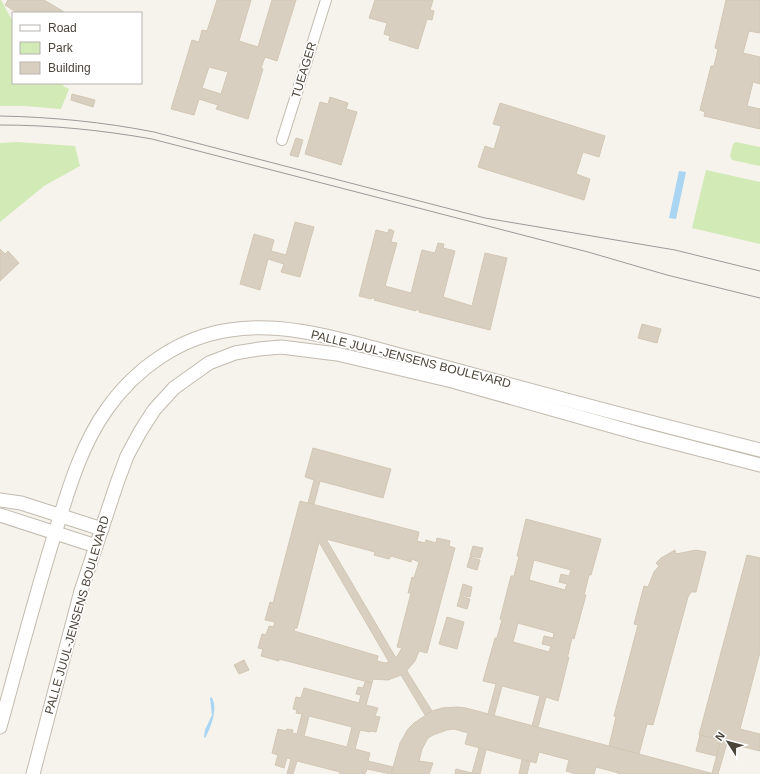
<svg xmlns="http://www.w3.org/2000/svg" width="760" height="774" viewBox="0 0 760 774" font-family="Arial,sans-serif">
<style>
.green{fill:#d2eab5}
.water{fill:#a9d4f2}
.building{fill:#d8cfc1;stroke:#d3c7b4;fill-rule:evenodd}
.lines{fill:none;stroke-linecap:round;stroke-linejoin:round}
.minor-casing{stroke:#c2bbae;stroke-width:12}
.tertiary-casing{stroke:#c2bbae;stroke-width:15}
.minor{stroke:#fff;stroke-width:10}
.tertiary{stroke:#fff;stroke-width:13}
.tram{stroke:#9a9a9a;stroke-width:1}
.labels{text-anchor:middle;stroke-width:3.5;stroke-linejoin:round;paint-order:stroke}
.street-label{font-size:12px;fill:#4b4439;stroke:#fff}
</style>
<rect width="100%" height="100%" fill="#f6f3ec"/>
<g class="green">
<path d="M0,0H1L13,22V83H64L63,86L69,89L61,109L24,106H0Z"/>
<path d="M17,142L75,146L80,166L44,186L0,222V143Z"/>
<path d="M736,142L760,147V166L732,160L730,156L733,144Z"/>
<path d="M706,170L760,182V244L692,228Z"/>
</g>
<g class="water">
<path d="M679,171L686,172L676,219L669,218Z"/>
<path d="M211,697C219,706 211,728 205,738L204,737L205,730L212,715L210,698Z"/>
</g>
<g class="building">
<path d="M8,0H44L66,13H18L5,5Z"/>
<path d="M217,0H251L239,41L258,47L272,0H296L277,61L265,57L261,68L263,69L248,119L216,109L218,105L199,99L194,115L171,109L192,40L199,42L202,30L207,31ZM209,67L228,72L221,94L202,88Z"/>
<path d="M375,0H433L430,10L434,11L432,20L427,19L418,49L389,40L390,36L384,34L387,23L369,18Z"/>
<path d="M726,0H760V33L749,31L743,53L760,57V84L753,82L747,106L760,109V129L704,116L705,112L700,110L711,66H714L718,49L715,48Z"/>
<path d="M72,94L95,100L93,107L71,100Z"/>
<path d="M330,97L348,103L346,109L357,112L341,165L305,154L320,102L328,104Z"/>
<path d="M500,103L605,136L599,157L583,152L576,174L590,179L584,200L478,167L485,146L494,149L501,126L493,124Z"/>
<path d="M296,138L303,140L298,157L290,155Z"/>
<path d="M295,222L314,227L300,277L281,272L284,264L268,259L260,290L240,284L254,234L274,240L271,251L286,255Z"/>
<path d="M389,229L394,231L391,242L397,243L385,286L411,293L422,250L435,253L438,243L444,244L443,248L455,251L443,297L472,306L485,253L507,258L490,330L419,312V310L416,309V311L374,300L375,298H372L371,299L359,296L376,230L388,233Z"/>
<path d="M0,249L5,254L8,251L19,263L0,281Z"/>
<path d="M642,324L661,329L657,343L638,338Z"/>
<path d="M313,448L391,469L383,498L320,481L314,504L308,503L314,480L305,477Z"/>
<path d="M300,501L419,532L417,541L425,543L426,540L436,543L437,538L450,541L449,546L455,548L427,653L419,651L415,661L408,669L407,671L432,711L425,715L401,675L388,680L373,679L372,683L279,659V661L261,656L263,649L258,648L262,634L266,635L269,626L274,627V625L275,622L265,620L270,602L273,603ZM326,539L375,552L374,555L389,559L391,556L411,562L412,559L419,562L414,578L412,577L408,593H411L397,647L402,648L396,658ZM319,542L389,662L385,663L377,661L378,656L294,631L295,628H297Z"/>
<path d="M526,519L601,539L591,575H589L584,595H586L574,639L572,638L568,655L567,657H569L558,701L546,697L538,727L532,726L540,696L502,686L494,716L488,714L496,684L483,681L495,638H497L502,620L500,619L511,576H514L519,556H517ZM534,560L571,570L569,576L561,574L559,582L567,584L565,590L529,580ZM518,623L554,633L553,638L544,636L542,644L551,646L549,652L513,642Z"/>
<path d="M473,546L483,548L480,558L470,556Z"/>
<path d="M675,550L676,554L696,550L706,552L696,592H691L688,597L653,725L647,724L639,754L609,746L616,717L614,716L638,625L634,624L644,586L648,587L654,572L659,566L656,563L661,558Z"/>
<path d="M747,555L760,558V652L740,729L760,734V751L727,743L718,774H714L712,773L721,740L699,735Z"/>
<path d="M470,557L480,560L477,570L467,567Z"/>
<path d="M463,584L472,587L470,597L460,595Z"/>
<path d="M460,596L470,599L467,609L457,606Z"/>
<path d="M447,617L464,622L457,649L439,644Z"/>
<path d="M244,660L249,670L239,674L234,665Z"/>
<path d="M365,682L372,683L366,705L378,708L375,716L380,717L376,732L371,731L370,732L360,730L355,749L370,753L368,761L393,767L391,774L367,769L365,774H339L340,772L297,761L293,774H287L291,759L287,758L284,768L275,765L278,755L272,753L278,729L286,731L287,729L293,730L292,733L297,734L302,714L296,713L297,710L293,709L296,697L301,698L304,688L359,703L361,695L356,694L358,687L363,688ZM309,716L352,727L347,747L304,736Z"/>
<path d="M458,707L466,708L714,774H618L619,773L596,767L594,774H576L566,771L569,760L539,752L536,763L465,744L468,733L454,729L447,730L433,735L428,738L422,749L419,761L433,763L429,774H391L400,743L408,729L414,723L432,711L442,708Z"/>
<path d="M700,735L721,740L716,756L696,751Z"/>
<path d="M479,748L486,750L480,774H455L456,769L472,773Z"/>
<path d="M522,760L530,762L527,774H519Z"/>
</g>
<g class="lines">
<g class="minor-casing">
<path id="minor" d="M282,140L326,0"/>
</g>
<g class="tertiary-casing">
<g id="tertiary">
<path d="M0,500L21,503L102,529"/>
<path d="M0,515L96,546"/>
<path d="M0,727C18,662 35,597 55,533C68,491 81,445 107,409C136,368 180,337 230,330C280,322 331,337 378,349C410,358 442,366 474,375C569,401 664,426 760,450"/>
<path d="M33,774L81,591L117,483L127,456L140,432L154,410L174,388L209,363L235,353L259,349L281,347L337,354L452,381L640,434L760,465"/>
</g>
</g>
<use href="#minor" class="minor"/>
<use href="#tertiary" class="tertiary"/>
<g class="tram">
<path d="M0,116C52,117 103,122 154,132L485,218L675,250L760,271"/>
<path d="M0,125C51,125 101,130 152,139L588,252L667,275L760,298"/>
</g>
</g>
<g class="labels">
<g class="street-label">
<text transform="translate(304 70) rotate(-73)" y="4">TUEAGER</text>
<text transform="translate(411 359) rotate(14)" y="4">PALLE JUUL-JENSENS BOULEVARD</text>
<text transform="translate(77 615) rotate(-74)" y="4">PALLE JUUL-JENSENS BOULEVARD</text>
</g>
</g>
<rect x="12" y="12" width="130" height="72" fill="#ffffff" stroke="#b7b4b0"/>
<rect x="20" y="25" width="20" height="6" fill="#ffffff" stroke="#b7b4b0"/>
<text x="48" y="32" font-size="12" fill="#4b4439">Road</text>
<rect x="20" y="42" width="20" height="12" fill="#d2eab5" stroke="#b7b4b0"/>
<text x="48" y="52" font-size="12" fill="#4b4439">Park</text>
<rect x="20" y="62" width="20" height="12" fill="#d8cfc1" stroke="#b7b4b0"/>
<text x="48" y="72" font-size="12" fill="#4b4439">Building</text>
<g transform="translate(728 742) rotate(306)" stroke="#ffffff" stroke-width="3" paint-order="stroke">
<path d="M0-3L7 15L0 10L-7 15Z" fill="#4b4439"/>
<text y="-6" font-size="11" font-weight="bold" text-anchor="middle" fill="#4b4439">N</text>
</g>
</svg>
